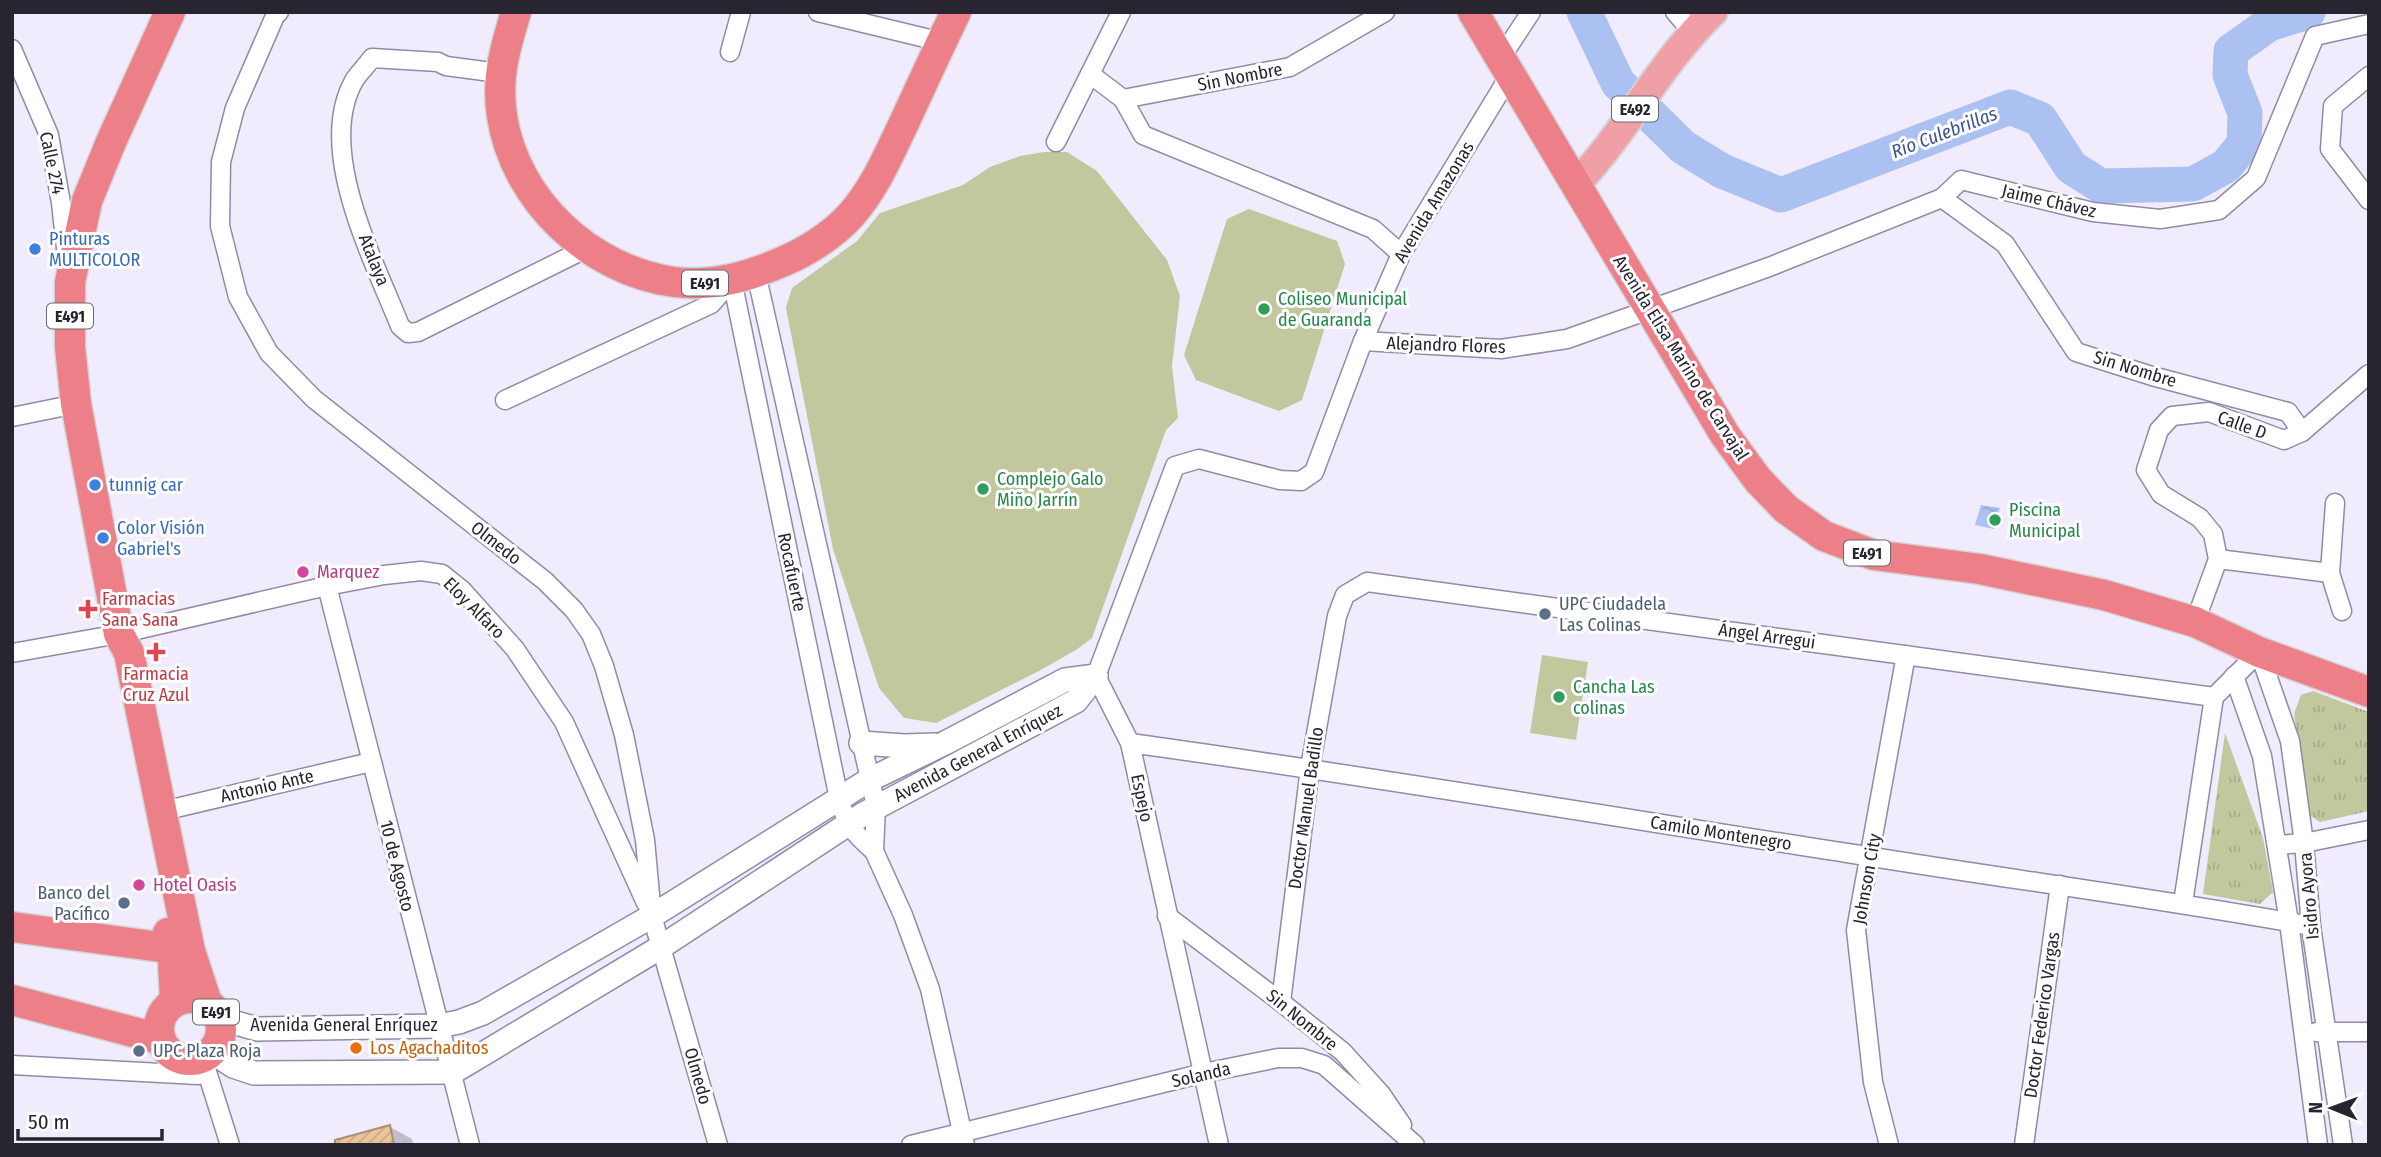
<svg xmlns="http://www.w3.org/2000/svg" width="2381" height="1157" viewBox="0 0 2381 1157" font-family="'Fira Sans Condensed',sans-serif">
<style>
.grass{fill:#c2c79d}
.park{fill:url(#park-tufts)}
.water{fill:url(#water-ripples)}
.shadow{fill:#0003}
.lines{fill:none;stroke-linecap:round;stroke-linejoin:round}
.river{stroke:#abc1f2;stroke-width:35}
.building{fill:url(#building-hatch);stroke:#a48f77;stroke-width:2}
.minor-casing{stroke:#928aa6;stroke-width:21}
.tertiary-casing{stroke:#928aa6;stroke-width:26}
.primary-casing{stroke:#d4d3d6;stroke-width:32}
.trunk-casing{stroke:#d4d3d6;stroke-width:33}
.minor{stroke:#fff;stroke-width:18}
.tertiary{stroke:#fff;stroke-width:23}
.primary{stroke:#f19fa6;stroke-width:28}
.trunk{stroke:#ec7f88;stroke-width:30}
.shop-dot{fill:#3f7fe0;stroke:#fff;stroke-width:2.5}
.leisure-dot{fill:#2e9e5b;stroke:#fff;stroke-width:2.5}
.hotel-dot{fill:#d1479c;stroke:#fff;stroke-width:2.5}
.health-dot{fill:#e0444e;stroke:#fff;stroke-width:2.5}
.service-dot{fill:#5c6f8a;stroke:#fff;stroke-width:2.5}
.food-dot{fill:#e8710a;stroke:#fff;stroke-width:2.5}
.labels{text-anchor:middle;stroke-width:6;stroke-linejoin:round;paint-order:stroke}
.shield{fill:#fff;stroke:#68666e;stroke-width:2}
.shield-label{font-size:16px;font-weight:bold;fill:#282430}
.street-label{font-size:18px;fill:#282430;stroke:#fff}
.shop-label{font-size:18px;fill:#366cbe;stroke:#fff;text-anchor:start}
.leisure-label{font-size:18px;fill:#27864d;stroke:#fff;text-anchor:start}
.hotel-label{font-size:18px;fill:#b23c85;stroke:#fff;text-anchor:start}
.health-label{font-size:18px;fill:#be3a42;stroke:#fff;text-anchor:start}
.service-label{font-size:18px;fill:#4e5e75;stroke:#fff;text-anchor:start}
.food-label{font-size:18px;fill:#c56008;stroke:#fff;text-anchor:start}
.water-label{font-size:19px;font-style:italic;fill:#3a548f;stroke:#fff}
</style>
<defs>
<pattern id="park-tufts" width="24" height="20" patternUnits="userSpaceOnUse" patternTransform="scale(1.75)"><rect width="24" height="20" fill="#c2c79d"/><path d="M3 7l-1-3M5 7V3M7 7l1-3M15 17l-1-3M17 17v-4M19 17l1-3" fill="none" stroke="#a7ab88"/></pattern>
<pattern id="water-ripples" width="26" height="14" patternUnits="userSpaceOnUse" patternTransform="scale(1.75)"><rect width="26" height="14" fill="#abc1f2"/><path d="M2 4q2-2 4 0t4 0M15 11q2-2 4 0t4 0" fill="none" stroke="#93a6d0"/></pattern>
<pattern id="building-hatch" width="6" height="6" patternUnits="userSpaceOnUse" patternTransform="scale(1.75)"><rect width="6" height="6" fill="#ebc498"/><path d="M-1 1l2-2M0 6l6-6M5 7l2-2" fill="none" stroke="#caa883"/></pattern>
</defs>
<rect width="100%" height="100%" fill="#f1ebfe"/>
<g class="grass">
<path d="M1044,152H1067L1097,171L1167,260L1180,296L1172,366L1178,418L1166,430L1092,638L1076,650L1039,671L936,723L904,718L879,688L833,549L786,308L792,288L857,241L880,213L963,185L990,167L1020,156Z"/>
<path d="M1249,209L1337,241L1345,264L1302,400L1279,411L1196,380L1184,355L1227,219Z"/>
<path d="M1542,655L1588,662L1576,740L1530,733Z"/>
</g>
<g class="park">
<path d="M2313,691L2369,712V811L2320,822L2309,815L2294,714L2301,695Z"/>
<path d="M2225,733L2263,838L2273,892L2260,904L2203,894Z"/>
</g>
<path class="water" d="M1981,505L2000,508L1994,529L1975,525Z"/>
<path class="shadow" d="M390,1127L412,1139L413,1145H344Z"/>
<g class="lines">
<path class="river" d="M1584,12L1618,83L1683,147L1722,171L1781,195L2010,107L2040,119L2071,167L2101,186L2193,184L2226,166L2244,144L2245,113L2230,75L2231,51L2269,24L2308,12"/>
</g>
<path class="building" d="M390,1125L394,1145H335V1140Z"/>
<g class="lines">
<g class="minor-casing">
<g id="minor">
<path d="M279,12L275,16L235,108L221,162L220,226L238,297L269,353L314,399L545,581L574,610L591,634L604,666L624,735L645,840L652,916L718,1145"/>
<path d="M818,12L942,42"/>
<path d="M1675,12L1693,33"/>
<path d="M12,49L49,135L61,203L67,257"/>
<path d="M730,52L741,12"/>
<path d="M1500,59L1531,12"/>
<path d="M499,73L446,66L438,62L372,58C367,65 360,72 355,79C314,148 374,260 400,326L408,333L418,332L587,248"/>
<path d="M1090,74L1123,99L1290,67L1385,12"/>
<path d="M2369,76L2333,106L2330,149L2369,200"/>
<path d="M1123,99L1143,135L1373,229L1401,254"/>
<path d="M1056,142L1121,12"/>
<path d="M1942,198L2005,244L2076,352L2152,376L2288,412L2302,432"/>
<path d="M732,280L839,799C847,825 854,834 874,851L876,806L756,273"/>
<path d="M1363,341L1501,349L1567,339L1769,267L1942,198L1961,180L2093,212L2160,219L2219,210L2256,178L2315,36L2369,24"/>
<path d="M505,400L711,304L732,280"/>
<path d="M12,417L76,404"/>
<path d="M2218,559L2330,573L2342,611"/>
<path d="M2330,573L2335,503"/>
<path d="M327,586L470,1145"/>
<path d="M2195,622L2218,559L2213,534L2200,518L2161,494L2146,470L2159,430L2172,416L2209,412L2284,440L2302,432L2369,374"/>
<path d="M12,653L119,634L327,586L384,575L421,571L442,574L462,590L515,649L564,722L646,903"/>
<path d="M2234,676L2262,756L2289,922L2318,1145"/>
<path d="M1130,743C1376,777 1621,818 1866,856C2014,880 2163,899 2311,926"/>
<path d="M163,811L371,762"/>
<path d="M2277,845L2304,843L2369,830"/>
<path d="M874,851L903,915L930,989L965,1145"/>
<path d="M2183,903L2214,697L2259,652L2290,741L2304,843L2311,926L2343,1145"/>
<path d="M1167,916L1281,1002L1343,1052L1381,1094L1402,1125"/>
<path d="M1281,1002L1310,768L1337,616L1345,595L1367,582L2214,697"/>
<path d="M2316,1032H2369"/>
<path d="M204,1057L207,1072L230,1145"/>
<path d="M12,1065L198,1075"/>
<path d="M911,1145L1204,1073L1278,1058H1302L1324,1065L1415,1145"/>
<path d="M1219,1145L1130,743L1096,676L1175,466L1199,459L1280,480L1301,481L1314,472L1363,341L1401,254L1510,75"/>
<path d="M1889,1145L1873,1082L1856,930L1906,655"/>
<path d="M2024,1145L2060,885"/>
</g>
</g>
<g class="tertiary-casing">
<g id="tertiary">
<path d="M861,743L904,746L935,745"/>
<path d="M219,1018L257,1029L438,1026L459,1022L483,1013L652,916L869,780L945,743L1065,680L1096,676"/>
<path d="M212,1052L233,1066L254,1073L453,1072L661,947L862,815L1076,701L1096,676"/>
</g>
</g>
<g class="primary-casing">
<path id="primary" d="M1576,184C1627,131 1659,64 1713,12"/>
</g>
<g class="trunk-casing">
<g id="trunk">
<path d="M170,12L111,142L87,201L70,282V347L76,404L119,634L129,653L190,951L207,1003"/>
<path d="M516,12C505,49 496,77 502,116C515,201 590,270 674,282C712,287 747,277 782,262C806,252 833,235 851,215C875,188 889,154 904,123C921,86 938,49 956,12"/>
<path d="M1473,12L1725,435L1758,480L1786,509L1824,536L1874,555L1980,569L2104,595L2195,622L2259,652L2369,692"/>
<path d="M12,927L190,951"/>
<path d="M168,933L173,960L175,1002"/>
<circle cx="190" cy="1029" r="31"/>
<path d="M12,1000L160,1039"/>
</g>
</g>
<use href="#minor" class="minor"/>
<use href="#tertiary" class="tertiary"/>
<use href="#primary" class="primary"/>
<use href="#trunk" class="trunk"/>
</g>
<g class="shop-dot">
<circle cx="35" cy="249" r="7"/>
<circle cx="95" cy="485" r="7"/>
<circle cx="103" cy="538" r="7"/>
</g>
<g class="leisure-dot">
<circle cx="1264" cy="309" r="7"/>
<circle cx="983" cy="489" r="7"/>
<circle cx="1995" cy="520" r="7"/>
<circle cx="1559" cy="697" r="7"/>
</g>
<g class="hotel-dot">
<circle cx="303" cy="572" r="7"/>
<circle cx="139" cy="885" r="7"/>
</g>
<g class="health-dot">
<path d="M84.5 598.5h7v7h7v7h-7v7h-7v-7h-7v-7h7z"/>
<path d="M152.5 641.5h7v7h7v7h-7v7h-7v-7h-7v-7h7z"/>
</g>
<g class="service-dot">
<circle cx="1545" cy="614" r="7"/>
<circle cx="124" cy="903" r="7"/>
<circle cx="139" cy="1051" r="7"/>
</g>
<circle class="food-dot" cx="356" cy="1048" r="7"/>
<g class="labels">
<g class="shield">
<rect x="1612" y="96.5" width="46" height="25" rx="5"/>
<rect x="682" y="270.5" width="46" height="25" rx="5"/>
<rect x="47" y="303.5" width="46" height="25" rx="5"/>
<rect x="1844" y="540.5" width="46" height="25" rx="5"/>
<rect x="193" y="999.5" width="46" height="25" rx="5"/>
</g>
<g class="shield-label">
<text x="1635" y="115">E492</text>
<text x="705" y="289">E491</text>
<text x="70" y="322">E491</text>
<text x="1867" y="559">E491</text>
<text x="216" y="1018">E491</text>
</g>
<g class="street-label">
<text transform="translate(1240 77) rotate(-11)" y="6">Sin Nombre</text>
<text transform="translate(52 163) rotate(78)" y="6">Calle 274</text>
<text transform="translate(2049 201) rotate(13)" y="6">Jaime Chávez</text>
<text transform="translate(1434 202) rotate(-59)" y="6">Avenida Amazonas</text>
<text transform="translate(374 260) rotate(68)" y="6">Atalaya</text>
<text transform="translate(1446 345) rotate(2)" y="6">Alejandro Flores</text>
<text transform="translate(1681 358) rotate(58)" y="6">Avenida Elisa Marino de Carvajal</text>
<text transform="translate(2135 369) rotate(17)" y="6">Sin Nombre</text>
<text transform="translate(2242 425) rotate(20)" y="6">Calle D</text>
<text transform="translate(496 543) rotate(38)" y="6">Olmedo</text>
<text transform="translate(792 572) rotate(78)" y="6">Rocafuerte</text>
<text transform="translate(474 608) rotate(45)" y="6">Eloy Alfaro</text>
<text transform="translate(1767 636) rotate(8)" y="6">Ángel Arregui</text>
<text transform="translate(978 753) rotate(-28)" y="6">Avenida General Enríquez</text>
<text transform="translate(267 786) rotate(-13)" y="6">Antonio Ante</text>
<text transform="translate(1142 798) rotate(78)" y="6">Espejo</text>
<text transform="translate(1306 808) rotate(-82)" y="6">Doctor Manuel Badillo</text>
<text transform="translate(1721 833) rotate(9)" y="6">Camilo Montenegro</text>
<text transform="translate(397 866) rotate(76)" y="6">10 de Agosto</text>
<text transform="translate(1867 879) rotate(-80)" y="6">Johnson City</text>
<text transform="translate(2309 896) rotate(-95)" y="6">Isidro Ayora</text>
<text transform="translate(2042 1015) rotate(-82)" y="6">Doctor Federico Vargas</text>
<text transform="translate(1302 1020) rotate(39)" y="6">Sin Nombre</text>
<text x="344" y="1031">Avenida General Enríquez</text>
<text transform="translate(1201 1075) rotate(-13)" y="6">Solanda</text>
<text transform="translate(698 1076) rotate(74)" y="6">Olmedo</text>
</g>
<g class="shop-label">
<text x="49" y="245">Pinturas<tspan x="49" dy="21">MULTICOLOR</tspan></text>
<text x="109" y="491">tunnig car</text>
<text x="117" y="534">Color Visión<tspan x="117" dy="21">Gabriel's</tspan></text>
</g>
<g class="leisure-label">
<text x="1278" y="305">Coliseo Municipal<tspan x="1278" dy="21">de Guaranda</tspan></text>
<text x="997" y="485">Complejo Galo<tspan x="997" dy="21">Miño Jarrín</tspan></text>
<text x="2009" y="516">Piscina<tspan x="2009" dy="21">Municipal</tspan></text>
<text x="1573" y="693">Cancha Las<tspan x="1573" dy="21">colinas</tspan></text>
</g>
<g class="hotel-label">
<text x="317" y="578">Marquez</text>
<text x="153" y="891">Hotel Oasis</text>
</g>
<g class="health-label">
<text x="102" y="605">Farmacias<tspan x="102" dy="21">Sana Sana</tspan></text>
<text x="156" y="680" text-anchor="middle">Farmacia<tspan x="156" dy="21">Cruz Azul</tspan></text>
</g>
<g class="service-label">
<text x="1559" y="610">UPC Ciudadela<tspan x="1559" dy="21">Las Colinas</tspan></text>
<text x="110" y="899" text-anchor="end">Banco del<tspan x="110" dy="21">Pacífico</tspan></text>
<text x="153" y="1057">UPC Plaza Roja</text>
</g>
<g class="food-label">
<text x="370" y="1054">Los Agachaditos</text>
</g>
<g class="water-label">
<text transform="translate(1944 132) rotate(-21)" y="7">Río Culebrillas</text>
</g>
</g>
<rect width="2381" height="1157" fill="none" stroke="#282430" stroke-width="28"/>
<g transform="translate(2332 1108) rotate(271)" stroke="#ffffff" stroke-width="5" paint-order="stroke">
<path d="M0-5L12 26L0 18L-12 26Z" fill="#282430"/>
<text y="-10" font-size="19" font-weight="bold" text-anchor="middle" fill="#282430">N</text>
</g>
<path d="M18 1129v10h144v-10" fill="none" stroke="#282430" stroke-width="3.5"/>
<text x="28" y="1129" font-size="21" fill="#282430" stroke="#ffffff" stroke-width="5" paint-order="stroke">50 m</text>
</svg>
